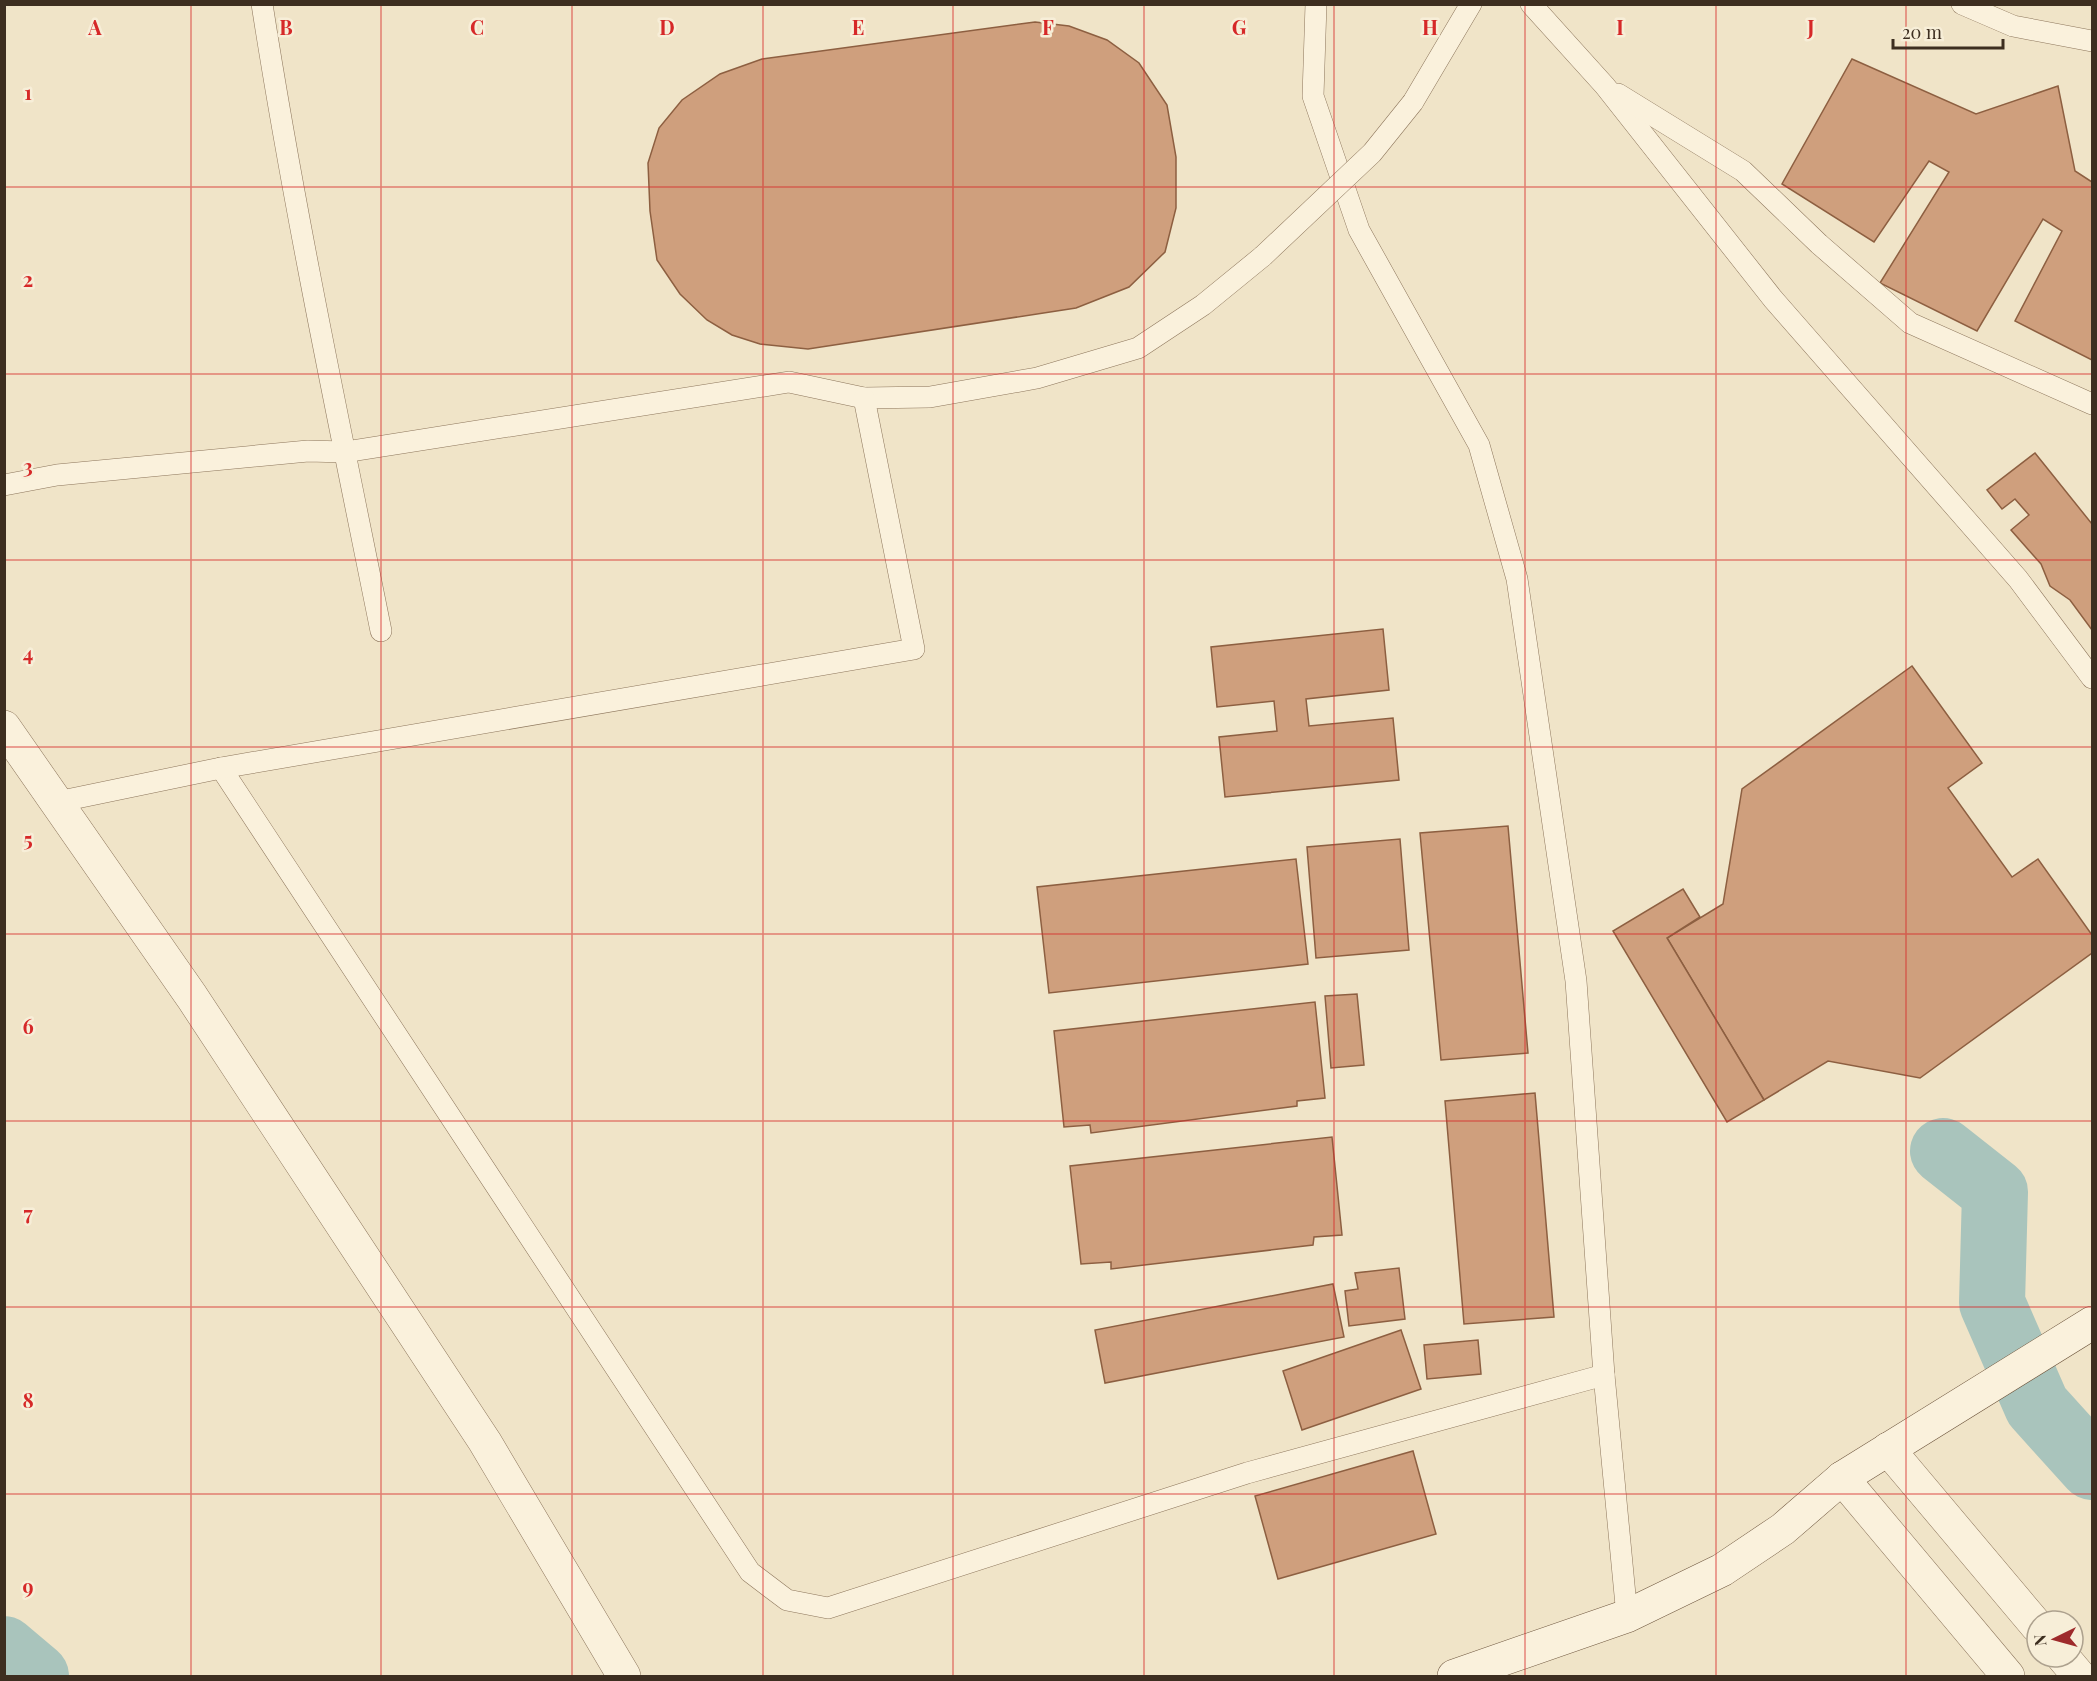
<svg xmlns="http://www.w3.org/2000/svg" width="2097" height="1681" viewBox="0 0 2097 1681" font-family="'Playfair Display',serif">
<style>
.lines{fill:none;stroke-linecap:round;stroke-linejoin:round}
.river{stroke:#a9c4bc;stroke-width:66}
.building{fill:#cf9f7d;stroke:#8d5f41;stroke-width:1.5}
.lane-casing{stroke:#8d765c;stroke-width:22}
.street-casing{stroke:#8d765c;stroke-width:34}
.secondary-casing{stroke:#6f573f;stroke-width:34}
.lane{stroke:#faf1dc;stroke-width:21}
.street{stroke:#faf1dc;stroke-width:33}
.secondary{stroke:#faf1dc;stroke-width:33}
.lane-bridge-casing{stroke:#8d765c;stroke-width:22;stroke-linecap:butt}
.lane-bridge{stroke:#faf1dc;stroke-width:21}
.grid{fill:none;stroke:#d62828;stroke-width:1.5;stroke-opacity:0.55}
.grid-label{font-size:20px;text-anchor:middle;font-weight:bold;fill:#d62828;stroke:#f7eed8;stroke-width:5;stroke-linejoin:round;paint-order:stroke}
</style>
<rect width="100%" height="100%" fill="#f0e4c8"/>
<g class="lines">
<g class="river">
<path d="M1943,1151L1995,1192L1992,1303L2037,1406L2092,1467"/>
<path d="M4,1649L36,1676"/>
</g>
</g>
<g class="building">
<path d="M1035,22L1069,26L1107,40L1139,63L1167,105L1176,157V208L1165,252L1129,287L1076,308L808,349L760,344L732,335L707,320L680,294L657,260L650,211L648,163L659,128L682,100L720,74L762,59Z"/>
<path d="M1852,59L1976,114L2058,86L2075,171L2092,182V360L2015,321L2062,231L2043,219L1977,331L1880,283L1949,172L1929,161L1874,242L1782,184Z"/>
<path d="M2035,453L2092,524V630L2070,600L2050,586L2041,564L2011,530L2029,515L2015,499L2002,509L1987,490Z"/>
<path d="M1383,629L1389,690L1306,699L1309,726L1393,718L1399,780L1225,797L1219,737L1277,731L1274,701L1217,707L1211,647Z"/>
<path d="M1912,666L1982,763L1948,788L2012,877L2038,859L2092,935V953L1920,1078L1828,1061L1764,1100L1667,938L1723,904L1742,789Z"/>
<path d="M1508,826L1528,1053L1441,1060L1420,833Z"/>
<path d="M1400,839L1409,950L1316,958L1307,847Z"/>
<path d="M1296,859L1308,964L1049,993L1037,887Z"/>
<path d="M1683,889L1700,917L1667,938L1764,1100L1727,1122L1613,931Z"/>
<path d="M1357,994L1364,1065L1331,1068L1325,996Z"/>
<path d="M1315,1002L1325,1098L1297,1101V1106L1091,1133L1090,1125L1064,1127L1054,1031Z"/>
<path d="M1535,1093L1554,1317L1464,1324L1445,1101Z"/>
<path d="M1332,1137L1342,1235L1314,1237L1313,1245L1111,1269V1262L1081,1264L1070,1166Z"/>
<path d="M1399,1268L1405,1319L1349,1326L1345,1291L1358,1289L1355,1273Z"/>
<path d="M1333,1284L1344,1337L1105,1383L1095,1330Z"/>
<path d="M1401,1330L1421,1389L1302,1430L1283,1371Z"/>
<path d="M1478,1340L1481,1374L1427,1379L1424,1345Z"/>
<path d="M1413,1451L1436,1534L1278,1579L1255,1496Z"/>
</g>
<g class="lines">
<g class="lane-casing">
<g id="lane">
<path d="M262,4C295,215 339,423 381,631"/>
<path d="M1316,4L1313,96L1359,230L1479,445L1517,579L1576,981L1604,1375L1627,1616"/>
<path d="M1531,4L1605,86L1773,299L2018,579L2092,678"/>
<path d="M1962,4L2013,26L2092,41"/>
<path d="M1618,94L1743,171L1819,244L1910,323L2092,404"/>
<path d="M1413,102L1471,4"/>
<path d="M4,485L57,475L308,451L345,452L789,382L864,398L930,397L1037,378L1138,348L1203,305L1263,256"/>
<path d="M221,768L750,1572L787,1600L828,1608L1247,1473L1604,1375"/>
<path d="M57,802L221,768L914,649L864,398"/>
</g>
</g>
<g class="street-casing">
<g id="street">
<path d="M4,727L192,997L485,1442L624,1676"/>
<path d="M1888,1449L2037,1626"/>
<path d="M1842,1478L2008,1676"/>
<path d="M2063,1657L2079,1676"/>
</g>
</g>
<g class="secondary-casing">
<path id="secondary" d="M1454,1676L1627,1616L1722,1570L1783,1529L1842,1478L2092,1323"/>
</g>
<use href="#lane" class="lane"/>
<use href="#street" class="street"/>
<use href="#secondary" class="secondary"/>
<g class="lane-bridge-casing">
<path id="lane-bridge" d="M1263,256L1372,153L1413,102"/>
</g>
<use href="#lane-bridge" class="lane-bridge"/>
</g>
<path class="grid" d="M191,4V1676M381,4V1676M572,4V1676M763,4V1676M953,4V1676M1144,4V1676M1334,4V1676M1525,4V1676M1716,4V1676M1906,4V1676M4,187H2092M4,374H2092M4,560H2092M4,747H2092M4,934H2092M4,1121H2092M4,1307H2092M4,1494H2092"/>
<g class="grid-label">
<text x="95" y="35">A</text>
<text x="286" y="35">B</text>
<text x="477" y="35">C</text>
<text x="667" y="35">D</text>
<text x="858" y="35">E</text>
<text x="1048" y="35">F</text>
<text x="1239" y="35">G</text>
<text x="1430" y="35">H</text>
<text x="1620" y="35">I</text>
<text x="1811" y="35">J</text>
<text x="28" y="100">1</text>
<text x="28" y="287">2</text>
<text x="28" y="474">3</text>
<text x="28" y="661">4</text>
<text x="28" y="847">5</text>
<text x="28" y="1034">6</text>
<text x="28" y="1221">7</text>
<text x="28" y="1408">8</text>
<text x="28" y="1594">9</text>
</g>
<rect width="2097" height="1681" fill="none" stroke="#3d2e20" stroke-width="12"/>
<g transform="translate(2055 1639) rotate(265)"><circle r="28" fill="#f7eed8" stroke="#ada18e" stroke-width="1.5"/>
<path d="M0-4.5L10 22L0 15L-10 22Z" fill="#9e2a2b"/>
<text y="-9" font-size="16" font-weight="bold" text-anchor="middle" fill="#3d2e20">N</text>
</g>
<path d="M1893 39v9h110v-9" fill="none" stroke="#3d2e20" stroke-width="3"/>
<text x="1902" y="39" font-size="18" fill="#3d2e20" stroke="#f7eed8" stroke-width="4.5" paint-order="stroke">20 m</text>
</svg>
